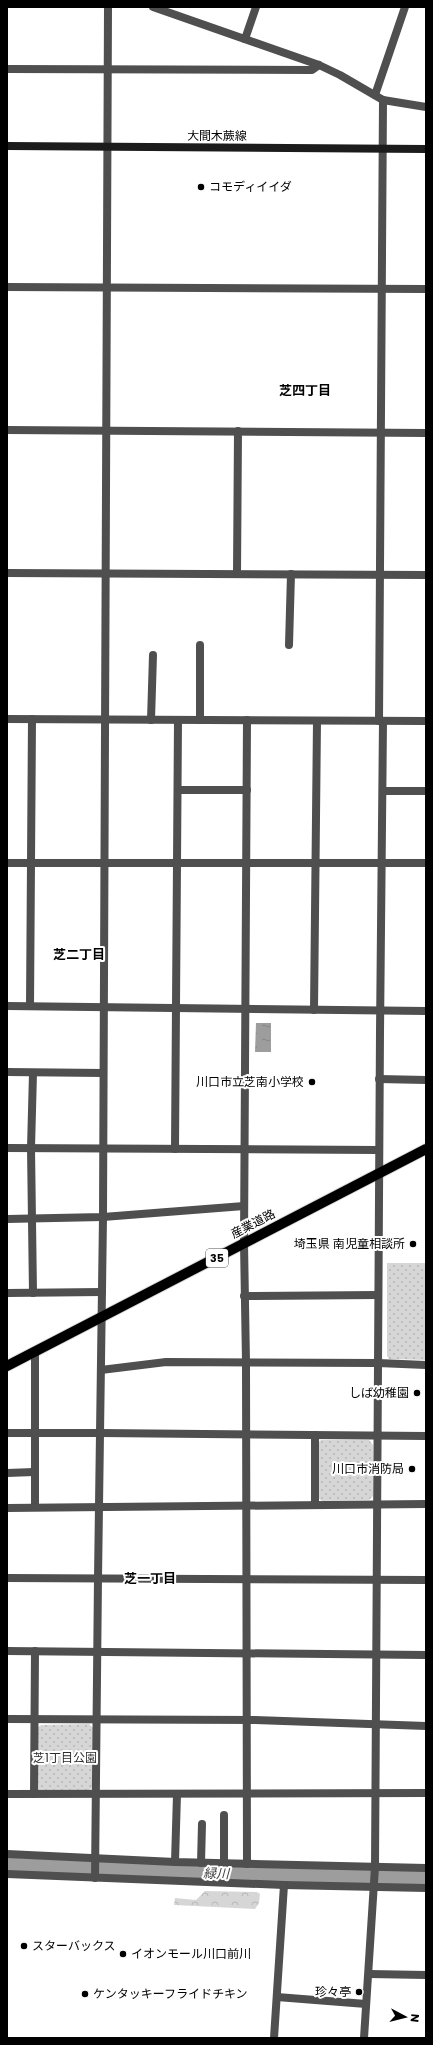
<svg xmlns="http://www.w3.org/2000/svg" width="433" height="2045" viewBox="0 0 433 2045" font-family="Poppins,'Noto Sans JP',sans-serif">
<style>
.forest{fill:url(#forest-crowns)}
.park{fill:url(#park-dots)}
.water{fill:url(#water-ripples)}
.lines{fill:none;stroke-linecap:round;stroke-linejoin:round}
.river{stroke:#9d9d9d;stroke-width:15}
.primary-casing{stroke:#dbdbdb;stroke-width:12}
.minor{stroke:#4f4f4f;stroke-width:8}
.tertiary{stroke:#4f4f4f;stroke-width:8}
.secondary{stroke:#1c1c1c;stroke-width:8}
.primary{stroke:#000;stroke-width:10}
.poi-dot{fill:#000;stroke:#fff;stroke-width:1.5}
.labels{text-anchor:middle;stroke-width:4;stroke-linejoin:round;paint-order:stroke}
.shield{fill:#fff;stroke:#4c4c4c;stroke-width:1}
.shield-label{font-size:11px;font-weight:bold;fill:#000}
.street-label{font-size:12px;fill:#000;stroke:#fff}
.poi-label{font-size:12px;fill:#000;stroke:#fff;text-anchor:end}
.park-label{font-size:12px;fill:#2d2d2d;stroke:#fff}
.neighbourhood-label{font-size:13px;font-weight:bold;fill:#000;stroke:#fff}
.water-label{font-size:13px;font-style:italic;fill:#3e3e3e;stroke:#fff}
</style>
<defs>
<pattern id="forest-crowns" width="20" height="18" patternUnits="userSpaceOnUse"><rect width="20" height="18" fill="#d6d6d6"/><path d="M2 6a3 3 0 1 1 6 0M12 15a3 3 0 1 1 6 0" fill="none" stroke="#b6b6b6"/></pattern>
<pattern id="park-dots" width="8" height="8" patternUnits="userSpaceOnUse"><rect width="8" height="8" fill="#d6d6d6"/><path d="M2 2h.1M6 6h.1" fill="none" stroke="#b6b6b6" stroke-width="1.8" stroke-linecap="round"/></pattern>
<pattern id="water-ripples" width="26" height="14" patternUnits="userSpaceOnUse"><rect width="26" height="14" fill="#9d9d9d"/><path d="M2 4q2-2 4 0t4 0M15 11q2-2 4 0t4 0" fill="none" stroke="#858585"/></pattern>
</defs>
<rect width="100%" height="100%" fill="#fff"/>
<path class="forest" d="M205,1891L257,1892L260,1894L259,1903L255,1909L174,1905L175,1898L196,1900Z"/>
<g class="park">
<path d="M387,1263H426V1360L389,1359L387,1356Z"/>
<path d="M321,1440H369L373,1445V1496L369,1500L322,1501L318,1498L319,1442Z"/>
<path d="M89,1724L93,1728L92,1788L87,1792L39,1791L37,1789V1728L41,1725Z"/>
</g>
<path class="water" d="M256,1023H271V1052H255Z"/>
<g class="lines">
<path class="river" d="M7,1865L185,1873L426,1878"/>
<g class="primary-casing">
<path id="primary" d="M7,1366L426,1149"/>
</g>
<g class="minor">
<path d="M153,7L319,65L340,75L383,100L426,107"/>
<path d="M245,39L256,7"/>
<path d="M7,69L312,70L319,65"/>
<path d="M375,95L405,7"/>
<path d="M7,287L426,289"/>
<path d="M7,430L426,433"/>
<path d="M237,574L238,431"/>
<path d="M289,645L291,574"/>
<path d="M151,720L153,655"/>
<path d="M200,720V645"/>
<path d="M379,721L383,100"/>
<path d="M178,790H247"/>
<path d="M383,791H426"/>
<path d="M7,863H426"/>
<path d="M7,1006L426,1011"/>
<path d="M30,1006L32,719"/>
<path d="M314,1010L317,721"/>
<path d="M7,1072L103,1073"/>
<path d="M33,1073L31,1148L33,1293"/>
<path d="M379,1079L426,1080"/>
<path d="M7,1148L379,1150"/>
<path d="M175,1149L178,720"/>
<path d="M7,1219L103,1217L244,1206"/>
<path d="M244,1243L246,1362L247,1864"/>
<path d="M7,1293L102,1292"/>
<path d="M244,1296L378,1295"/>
<path d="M35,1352V1507"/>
<path d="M101,1370L166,1362L378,1363L426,1365"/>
<path d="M7,1433H100"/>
<path d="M7,1473L34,1472"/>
<path d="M315,1505V1435"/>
<path d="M7,1508L426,1504"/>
<path d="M98,1578L103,1217L108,7"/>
<path d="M7,1651L426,1655"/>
<path d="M7,1794L426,1793"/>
<path d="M34,1794L35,1651"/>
<path d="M224,1815V1864"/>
<path d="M7,1854L175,1862L426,1868"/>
<path d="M175,1862L177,1794"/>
<path d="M201,1863L202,1824"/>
<path d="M7,1874L284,1885L426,1888"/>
<path d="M369,1974L426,1975"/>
<path d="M277,1997L366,2004"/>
<path d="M274,2038L284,1885"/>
</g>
<g class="tertiary">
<path d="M7,573L426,575"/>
<path d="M7,719L426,721"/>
<path d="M244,1243L247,720"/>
<path d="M100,1433L426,1436"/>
<path d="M7,1578L426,1580"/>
<path d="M7,1719L255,1720L426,1726"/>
<path d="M95,1878L98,1578"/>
<path d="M364,2038L375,1867L380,1032L383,721"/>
</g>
<path class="secondary" d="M7,146L426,149"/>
<use href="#primary" class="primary"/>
</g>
<g class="poi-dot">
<circle cx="201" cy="187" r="4"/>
<circle cx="312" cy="1082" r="4"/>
<circle cx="413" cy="1244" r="4"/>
<circle cx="417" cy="1393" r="4"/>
<circle cx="412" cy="1469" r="4"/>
<circle cx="24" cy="1946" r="4"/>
<circle cx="123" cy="1954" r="4"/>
<circle cx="359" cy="1992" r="4"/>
<circle cx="85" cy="1994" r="4"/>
</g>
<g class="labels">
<rect class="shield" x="206" y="1249" width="22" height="18" rx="3"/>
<g class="shield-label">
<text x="217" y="1262">35</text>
</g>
<g class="street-label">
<text x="217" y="140">大間木蕨線</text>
<text transform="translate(253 1224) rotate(-27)" y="4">産業道路</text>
</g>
<g class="poi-label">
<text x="209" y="191" text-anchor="start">コモディイイダ</text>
<text x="304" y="1086">川口市立芝南小学校</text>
<text x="405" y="1248">埼玉県 南児童相談所</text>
<text x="409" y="1397">しば幼稚園</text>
<text x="404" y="1473">川口市消防局</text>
<text x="32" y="1950" text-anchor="start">スターバックス</text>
<text x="131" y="1958" text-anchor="start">イオンモール川口前川</text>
<text x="351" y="1996">珍々亭</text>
<text x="93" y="1998" text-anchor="start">ケンタッキーフライドチキン</text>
</g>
<g class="park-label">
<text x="65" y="1762">芝1丁目公園</text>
</g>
<g class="neighbourhood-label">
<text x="305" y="395">芝四丁目</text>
<text x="79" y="959">芝二丁目</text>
<text x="150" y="1583">芝一丁目</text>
</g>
<g class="water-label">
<text transform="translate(216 1873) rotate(1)" y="5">緑川</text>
</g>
</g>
<rect width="433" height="2045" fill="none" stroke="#000000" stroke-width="16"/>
<g transform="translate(405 2017) rotate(97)" stroke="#ffffff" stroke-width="3" paint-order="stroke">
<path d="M0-3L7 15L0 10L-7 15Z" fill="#000000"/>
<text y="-6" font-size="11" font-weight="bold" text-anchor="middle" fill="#000000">N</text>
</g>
</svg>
